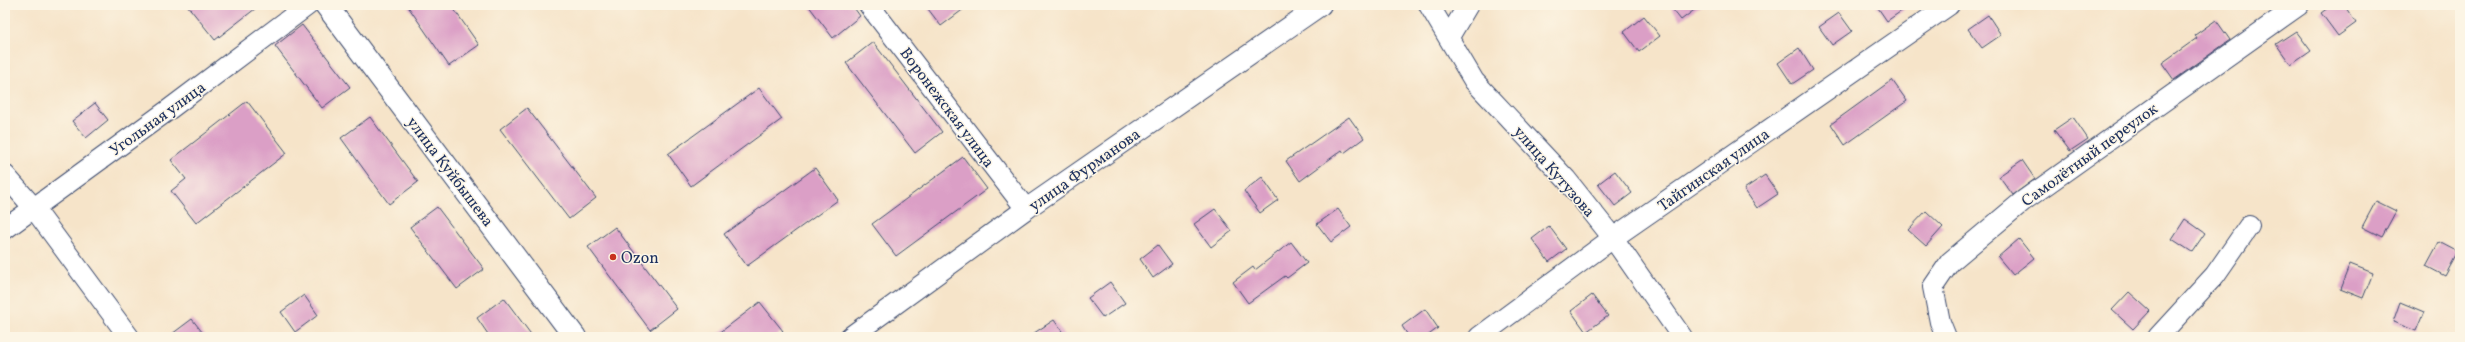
<svg xmlns="http://www.w3.org/2000/svg" width="2465" height="342" viewBox="0 0 2465 342" font-family="Vollkorn,serif">
<style>
.building{fill:#db9fc6}
.lines{fill:none;stroke-linecap:round;stroke-linejoin:round}
.minor-casing{stroke:#3c4a6e;stroke-width:22}
.tertiary-casing{stroke:#3c4a6e;stroke-width:24}
.minor{stroke:#fff;stroke-width:20}
.tertiary{stroke:#fff;stroke-width:22}
.poi-dot{fill:#c8321e;stroke:#fcf5e5;stroke-width:1.5}
.labels{text-anchor:middle;stroke-width:3;stroke-linejoin:round;paint-order:stroke}
.street-label{font-size:16px;fill:#1b2f5e;stroke:#fcf5e5}
.poi-label{font-size:16px;fill:#1b2f5e;stroke:#fcf5e5;text-anchor:start}
</style>
<rect width="100%" height="100%" fill="#fcf5e5"/>
<filter id="ink" filterUnits="userSpaceOnUse"><feTurbulence type="fractalNoise" baseFrequency=".025" numOctaves="2"/><feDisplacementMap in="SourceGraphic" scale="8" xChannelSelector="R" yChannelSelector="G"/><feConvolveMatrix kernelMatrix="1 2 1 2 8 2 1 2 1" color-interpolation-filters="sRGB"/></filter>
<filter id="wash" filterUnits="userSpaceOnUse"><feTurbulence type="fractalNoise" baseFrequency=".012" numOctaves="4" result="noise"/><feDisplacementMap in="SourceGraphic" scale="16" xChannelSelector="R" yChannelSelector="G"/><feGaussianBlur stdDeviation="0.9" result="paint"/><feColorMatrix in="noise" values="0 0 0 0 0 0 0 0 0 0 0 0 0 0 0 0 0 1.4 0 .05"/><feComposite in="paint" operator="in"/></filter>
<g filter="url(#wash)">
<rect width="100%" height="100%" fill="#f6e4c9"/>
<g id="blocks">
<g class="building">
<path d="M187,5H260L215,40Z"/>
<path d="M407,5H451L479,45L449,66Z"/>
<path d="M808,5H852L860,16L833,38Z"/>
<path d="M925,5H969L941,26Z"/>
<path d="M1669,5H1701L1681,20Z"/>
<path d="M1876,5H1910L1887,21Z"/>
<path d="M2332,5H2344L2356,23L2338,36L2321,13Z"/>
<path d="M1839,13L1852,31L1832,45L1819,27Z"/>
<path d="M1988,15L2001,35L1982,48L1968,29Z"/>
<path d="M1644,16L1660,36L1639,52L1624,32Z"/>
<path d="M2216,20L2230,40L2174,80L2162,63L2197,38L2195,35Z"/>
<path d="M302,25L350,87L322,108L275,46Z"/>
<path d="M2296,31L2311,51L2291,65L2276,44Z"/>
<path d="M873,42L942,132L915,153L846,63Z"/>
<path d="M1799,48L1813,70L1792,84L1778,63Z"/>
<path d="M1892,80L1907,101L1845,145L1831,124Z"/>
<path d="M759,88L782,119L691,186L668,154Z"/>
<path d="M247,101L287,153L196,223L171,191L186,179L171,160Z"/>
<path d="M95,103L108,120L86,138L72,121Z"/>
<path d="M527,108L596,198L569,219L500,129Z"/>
<path d="M370,117L418,182L389,204L341,138Z"/>
<path d="M1349,117L1364,138L1344,153L1342,150L1300,181L1286,161Z"/>
<path d="M2073,117L2088,139L2070,151L2054,130Z"/>
<path d="M963,157L987,189L896,256L872,224Z"/>
<path d="M2022,160L2035,179L2013,195L1999,176Z"/>
<path d="M815,168L838,200L747,266L724,234Z"/>
<path d="M1615,171L1632,193L1615,206L1598,184Z"/>
<path d="M1765,175L1778,194L1757,208L1744,189Z"/>
<path d="M1262,177L1278,200L1260,213L1244,191Z"/>
<path d="M2376,201L2396,211L2382,237L2362,227Z"/>
<path d="M437,207L484,269L457,289L410,227Z"/>
<path d="M1215,209L1232,231L1211,247L1194,224Z"/>
<path d="M1338,209L1351,227L1331,242L1317,224Z"/>
<path d="M1926,211L1943,227L1926,246L1908,230Z"/>
<path d="M2185,219L2205,233L2192,252L2172,239Z"/>
<path d="M1549,226L1566,249L1549,262L1532,239Z"/>
<path d="M615,227L677,309L650,330L588,247Z"/>
<path d="M2019,239L2034,258L2013,275L1998,257Z"/>
<path d="M1291,242L1307,263L1287,278L1285,276L1248,303L1233,282L1253,267L1255,270Z"/>
<path d="M2439,242L2458,252L2445,276L2426,266Z"/>
<path d="M1158,245L1172,264L1153,278L1140,259Z"/>
<path d="M2350,264L2373,273L2363,298L2340,289Z"/>
<path d="M1110,282L1125,303L1103,318L1088,298Z"/>
<path d="M2129,292L2150,311L2133,329L2112,310Z"/>
<path d="M304,295L318,315L295,332L281,312Z"/>
<path d="M1592,295L1608,316L1586,332L1571,311Z"/>
<path d="M504,298L533,337H490L477,318Z"/>
<path d="M760,302L783,331L775,337H714Z"/>
<path d="M2400,302L2424,312L2416,331L2393,322Z"/>
<path d="M1425,309L1438,328L1426,337H1409L1402,326Z"/>
<path d="M192,319L206,337H168Z"/>
<path d="M1054,320L1066,337H1028Z"/>
</g>
</g>
</g>
<g filter="url(#ink)">
<use href="#blocks" fill-opacity="0" stroke="#3c4a6e" stroke-width="1"/>
<g class="lines">
<g class="minor-casing">
<g id="minor">
<path d="M869,5L1026,209"/>
<path d="M1429,5L1474,81L1566,179L1613,238L1682,337"/>
<path d="M1449,37L1468,5"/>
<path d="M5,175L33,207L129,337"/>
<path d="M5,229L167,111L308,5"/>
<path d="M850,337L1026,209L1321,5"/>
<path d="M1479,337L1613,238L1949,5"/>
<path d="M1946,337L1940,322L1933,287L1950,262L2023,201L2299,5"/>
<path d="M2158,337L2215,275L2249,226"/>
</g>
</g>
<g class="tertiary-casing">
<path id="tertiary" d="M326,5L575,337"/>
</g>
<use href="#minor" class="minor"/>
<use href="#tertiary" class="tertiary"/>
</g>
</g>
<circle class="poi-dot" cx="613" cy="257" r="4"/>
<g class="labels">
<g class="street-label">
<text transform="translate(948 107) rotate(53)" y="6">Воронежская улица</text>
<text transform="translate(157 118) rotate(-36)" y="6">Угольная улица</text>
<text transform="translate(2089 154) rotate(-36)" y="6">Самолётный переулок</text>
<text transform="translate(1084 169) rotate(-35)" y="6">улица Фурманова</text>
<text transform="translate(1713 169) rotate(-35)" y="6">Тайгинская улица</text>
<text transform="translate(451 171) rotate(53)" y="6">улица Куйбышева</text>
<text transform="translate(1555 171) rotate(49)" y="6">улица Кутузова</text>
</g>
<g class="poi-label">
<text x="621" y="263">Ozon</text>
</g>
</g>
<rect width="2465" height="342" fill="none" stroke="#fcf5e5" stroke-width="20"/>
</svg>
